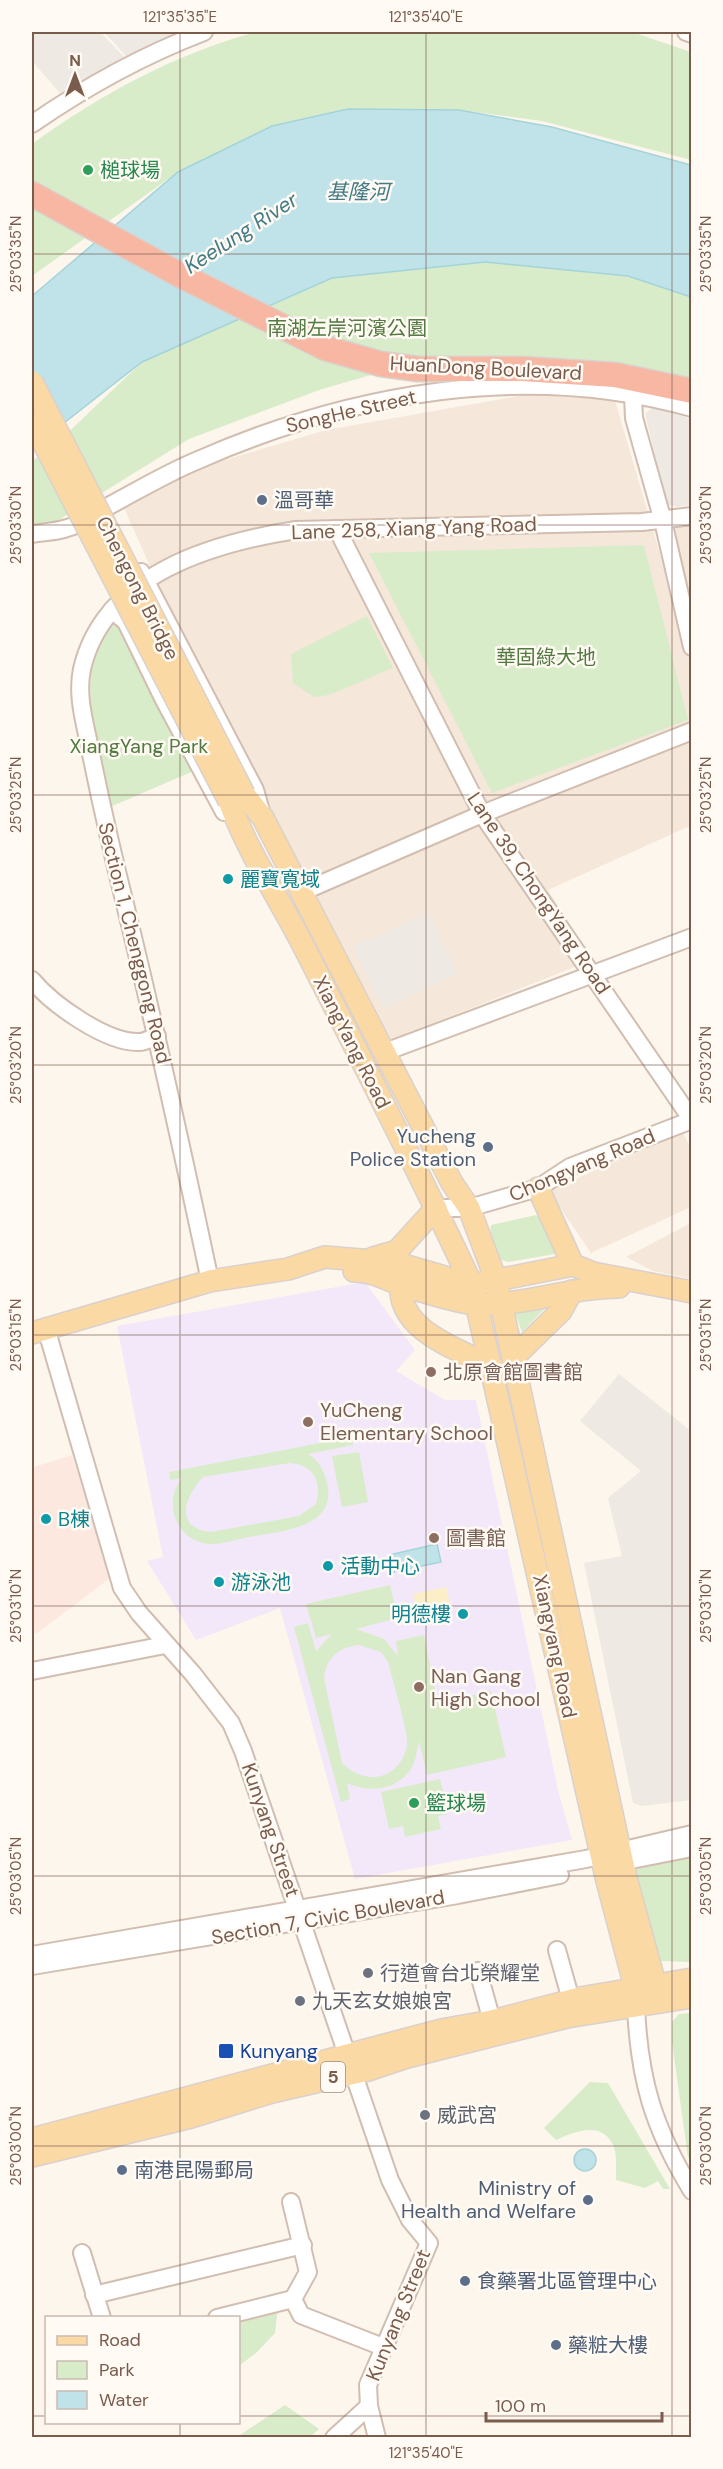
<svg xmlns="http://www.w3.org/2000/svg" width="723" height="2469" viewBox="0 0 723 2469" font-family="'DM Sans','Noto Sans TC',sans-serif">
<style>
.residential{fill:#f5e8da}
.commercial{fill:#fde8e0}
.industrial{fill:#efe9e4}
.education{fill:#f3e8fa}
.green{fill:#d8ecc9;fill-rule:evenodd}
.sand{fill:#fcefc7}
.water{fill:#bfe3e8;stroke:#a5d3da;stroke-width:1.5}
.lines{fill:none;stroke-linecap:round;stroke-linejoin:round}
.minor-casing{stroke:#d1beb0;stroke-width:20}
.major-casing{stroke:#dad1cd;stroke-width:24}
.highway-casing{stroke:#dad1cd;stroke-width:27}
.minor{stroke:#fff;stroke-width:16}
.major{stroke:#fbd9a5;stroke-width:21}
.highway{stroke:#f7b7a3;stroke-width:24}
.major-bridge-casing{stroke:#dad1cd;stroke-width:24;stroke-linecap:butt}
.major-bridge{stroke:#fbd9a5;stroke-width:21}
.ticks{fill:none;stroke:#7a5c4d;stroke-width:1.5;stroke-opacity:0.45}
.leisure-dot{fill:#2e9e5b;stroke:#fffaf3;stroke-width:2}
.service-dot{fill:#5c6f8a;stroke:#fffaf3;stroke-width:2}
.culture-dot{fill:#0f9aa8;stroke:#fffaf3;stroke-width:2}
.education-dot{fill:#8d6e63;stroke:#fffaf3;stroke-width:2}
.worship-dot{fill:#6b7280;stroke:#fffaf3;stroke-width:2}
.transit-dot{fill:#1a4fb4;stroke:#fffaf3;stroke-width:2}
.labels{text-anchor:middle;stroke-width:5;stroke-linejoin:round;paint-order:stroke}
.shield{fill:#fffaf3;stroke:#a28b7f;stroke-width:1.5}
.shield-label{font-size:18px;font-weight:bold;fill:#7a5c4d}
.leisure-label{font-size:20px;fill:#27864d;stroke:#fffaf3;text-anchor:start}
.park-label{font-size:20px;fill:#537a41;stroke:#fffaf3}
.street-label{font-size:20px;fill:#7a5c4d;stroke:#fffaf3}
.service-label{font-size:20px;fill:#4e5e75;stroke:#fffaf3;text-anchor:start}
.culture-label{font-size:20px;fill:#0d838f;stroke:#fffaf3;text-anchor:start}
.education-label{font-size:20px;fill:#785e54;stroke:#fffaf3;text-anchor:start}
.worship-label{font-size:20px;fill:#5b616d;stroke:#fffaf3;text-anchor:start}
.transit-label{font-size:20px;fill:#164399;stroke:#fffaf3;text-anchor:start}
.water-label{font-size:21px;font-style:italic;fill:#437c86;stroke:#fffaf3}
.neatline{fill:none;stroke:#7a5c4d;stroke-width:2}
.ticks-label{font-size:15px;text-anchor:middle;fill:#7a5c4d}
</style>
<rect width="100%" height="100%" fill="#fdf6ec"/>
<g class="residential">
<path d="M609,380L691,660L692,825L548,890L592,960L392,1040L184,643L117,492L326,430Z"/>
<path d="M691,521V611L671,527Z"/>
<path d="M682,1131L691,1149V1207L591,1253L549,1191Z"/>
<path d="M691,1223V1279L653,1271L626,1257Z"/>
</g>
<path class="commercial" d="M72,1455L110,1578L36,1634L32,1627V1462L34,1467Z"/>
<g class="industrial">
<path d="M32,32H100L127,60L60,93L32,61Z"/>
<path d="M104,32H186L128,58Z"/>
<path d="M653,407L691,419V505L676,507L667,504L645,414Z"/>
<path d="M428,912L458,974L383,1009L353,947Z"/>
<path d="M619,1374L691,1431V1800L641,1806L633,1803L584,1563L622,1556L608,1498L641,1471L580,1421Z"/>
</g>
<path class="education" d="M365,1282L415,1350L396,1371L445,1400H476L558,1790L572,1840L355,1879L280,1608L196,1640L147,1561L163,1557L117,1326Z"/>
<g class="green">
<path d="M256,32L635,33L691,52V160L542,121L459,110L272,126L178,172L32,276V144C101,94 173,55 256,32Z"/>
<path d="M485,262L628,276L691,297V379L657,371L594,363L385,371L322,389L189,439L52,524L32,527V461L58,442L142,362L332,278Z"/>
<path d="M644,545L688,720L492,793L369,553Z"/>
<path d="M121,616L196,770L110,807C99,751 75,684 104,631C107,625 116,620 121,616Z"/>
<path d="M367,616L393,668L329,695L314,697L293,683L291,654Z"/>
<path d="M536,1215L549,1226L555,1254L508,1262L499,1259L490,1235L491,1225Z"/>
<path d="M554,1299L522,1332L514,1310Z"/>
<path d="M352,1437L353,1445L308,1454C319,1460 324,1471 327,1483C338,1529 279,1531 249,1537C237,1539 220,1545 208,1544C176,1540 162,1502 182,1478L170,1480L169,1472ZM290,1463C314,1465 322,1482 316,1504L299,1516L211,1532C173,1528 185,1496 203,1477Z"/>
<path d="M359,1452L368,1502L342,1507L332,1456Z"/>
<path d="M390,1585L398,1618L356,1629L384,1639L398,1656L396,1641L424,1635L438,1704L491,1691L506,1757L427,1775L419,1741C417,1750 416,1761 411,1769C396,1791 369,1793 347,1783L350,1799L341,1802L294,1627L308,1623L316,1651L332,1634L316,1638L306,1604ZM359,1645L381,1652L388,1662C392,1678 409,1734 407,1745C405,1760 395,1772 381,1776C367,1780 352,1773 342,1763L324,1678C326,1658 339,1647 359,1645Z"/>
<path d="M440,1779L448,1814L438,1816L441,1829L405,1837L403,1826L389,1829L381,1792Z"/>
<path d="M691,1856V1962L661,1961L654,1951L636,1870L640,1864Z"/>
<path d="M691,2013H692L691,2158H688L672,2042V2022L679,2014Z"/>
<path d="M590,2082L608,2083L670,2189H663L658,2181L645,2188L616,2180C616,2171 617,2156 614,2147C603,2120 575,2131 556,2140L544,2128Z"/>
<path d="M278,2307L275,2333L257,2352L239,2366V2318Z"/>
<path d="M285,2405L319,2429L310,2437H237Z"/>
</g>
<path class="sand" d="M446,1587L450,1605L418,1612L413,1594Z"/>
<g class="water">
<path d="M348,109L459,110L552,127L691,165V297L628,276L485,262L332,278L142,362L32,448V296L178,172L272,126Z"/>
<path d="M437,1544L441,1562L393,1572L389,1555Z"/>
<circle cx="585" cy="2160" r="11"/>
</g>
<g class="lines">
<g class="minor-casing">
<g id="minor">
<path d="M686,32L692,34"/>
<path d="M32,124C87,86 141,56 204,32"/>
<path d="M633,395L634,418L663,521L692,647"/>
<path d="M337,529L482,814L692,1120"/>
<path d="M32,534C43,532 56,532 67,528C81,525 95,513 107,507C137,491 165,474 196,461C350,393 526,361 692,408"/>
<path d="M141,572L255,790L261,811"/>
<path d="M112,610L126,622L164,700L224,812"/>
<path d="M302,892L482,814L692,731"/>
<path d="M32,980C52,1004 106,1043 139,1042C145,1042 152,1038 157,1036"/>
<path d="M385,1052L692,937"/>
<path d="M436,1208H469L538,1188L570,1167L692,1120"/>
<path d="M210,1281C183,1153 155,1027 124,900C112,852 101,803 91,754C86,726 76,698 82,669C104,574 213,543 296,530L642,522L692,516"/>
<path d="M46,1328L122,1588L139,1613L193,1674L231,1723L243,1751L390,2180L410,2220L429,2243L368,2385L369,2406L377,2438"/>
<path d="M32,1671L165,1645"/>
<path d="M611,1864L692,1848"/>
<path d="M557,1950L571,2000"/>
<path d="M32,1955L586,1859L692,1834"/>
<path d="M32,1966L458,1895L560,1875"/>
<path d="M478,1971L492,2021"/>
<path d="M636,2006C639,2079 653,2127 692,2191"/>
<path d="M291,2202L308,2272L293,2299"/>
<path d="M82,2253L102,2318"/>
<path d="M94,2295L303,2245"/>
<path d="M293,2299L301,2315L383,2347"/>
<path d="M217,2318L293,2299"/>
<path d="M334,2438L369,2406"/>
</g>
</g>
<g class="major-casing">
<g id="major">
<path d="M244,794L263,818L452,1183L469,1208L496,1280L626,1878L660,2002"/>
<path d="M229,801C248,853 279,898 304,947C361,1059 419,1171 472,1285L607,1881L635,1987L636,2006"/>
<path d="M538,1188L573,1265"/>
<path d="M373,1258L397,1251L436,1208"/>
<path d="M354,1271C373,1271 384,1279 402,1285C422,1291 457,1303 478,1304C525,1306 571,1287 619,1287"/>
<path d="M401,1284C397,1331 458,1349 493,1367"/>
<path d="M32,1333L210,1281L288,1269L325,1257L397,1263L472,1285L573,1265L593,1273L692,1292"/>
<path d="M514,1357L561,1311L572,1291"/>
<path d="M32,2139L441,2030L492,2021L580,1998L692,1979"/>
<path d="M32,2156L191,2117L272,2092L368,2070L407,2057L567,2017L692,1997"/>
</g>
</g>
<g class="highway-casing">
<path id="highway" d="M32,194L178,274L325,348L381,364L418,369H522L615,375L692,391"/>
</g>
<use href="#minor" class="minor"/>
<use href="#major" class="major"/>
<use href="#highway" class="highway"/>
<g class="major-bridge-casing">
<g id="major-bridge">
<path d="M32,382L244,794"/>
<path d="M32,421L229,801"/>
</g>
</g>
<use href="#major-bridge" class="major-bridge"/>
</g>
<path class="ticks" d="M180,32V2318M426,32V2438M672,32V2438M32,254H692M32,525H692M32,795H692M32,1065H692M32,1335H692M32,1606H692M32,1876H692M32,2146H692M32,2416H46M238,2416H692M180,2422V2438"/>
<g class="leisure-dot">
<circle cx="88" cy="170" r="6"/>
<circle cx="414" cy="1803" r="6"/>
</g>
<g class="service-dot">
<circle cx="262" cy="500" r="6"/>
<circle cx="488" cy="1147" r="6"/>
<circle cx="122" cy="2170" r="6"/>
<circle cx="588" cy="2200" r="6"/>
<circle cx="465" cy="2281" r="6"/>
<circle cx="556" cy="2345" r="6"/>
</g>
<g class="culture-dot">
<circle cx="228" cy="879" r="6"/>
<circle cx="46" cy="1519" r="6"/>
<circle cx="328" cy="1566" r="6"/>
<circle cx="219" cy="1582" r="6"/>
<circle cx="463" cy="1614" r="6"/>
</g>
<g class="education-dot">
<circle cx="431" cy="1372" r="6"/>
<circle cx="308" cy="1422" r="6"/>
<circle cx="434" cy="1538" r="6"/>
<circle cx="419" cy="1687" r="6"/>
</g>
<g class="worship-dot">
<circle cx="368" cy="1973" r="6"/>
<circle cx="300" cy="2001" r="6"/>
<circle cx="425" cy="2115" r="6"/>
</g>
<rect class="transit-dot" x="218" y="2043" width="16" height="16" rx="3"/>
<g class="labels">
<rect class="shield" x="321" y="2062" width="24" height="30" rx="4.5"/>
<g class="shield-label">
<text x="333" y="2083">5</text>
</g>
<g class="leisure-label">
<text x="100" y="177">槌球場</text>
<text x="426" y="1810">籃球場</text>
</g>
<g class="park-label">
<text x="347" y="335">南湖左岸河濱公園</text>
<text x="546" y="664">華固綠大地</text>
<text x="139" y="753">XiangYang Park</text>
</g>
<g class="street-label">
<text transform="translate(486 368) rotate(3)" y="7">HuanDong Boulevard</text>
<text transform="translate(351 411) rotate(-13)" y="7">SongHe Street</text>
<text transform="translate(414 528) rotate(-2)" y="7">Lane 258, Xiang Yang Road</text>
<text transform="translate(138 588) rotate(63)" y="7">Chengong Bridge</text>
<text transform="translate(539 893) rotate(56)" y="7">Lane 39, ChongYang Road</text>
<text transform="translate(135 943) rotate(76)" y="7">Section 1, Chenggong Road</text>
<text transform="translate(352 1042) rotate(63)" y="7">XiangYang Road</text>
<text transform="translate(582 1165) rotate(-23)" y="7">Chongyang Road</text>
<text transform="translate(555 1646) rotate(78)" y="7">Xiangyang Road</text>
<text transform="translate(271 1830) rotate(71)" y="7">Kunyang Street</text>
<text transform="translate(328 1917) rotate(-10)" y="7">Section 7, Civic Boulevard</text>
<text transform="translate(398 2315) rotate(-68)" y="7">Kunyang Street</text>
</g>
<g class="service-label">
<text x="274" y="507">溫哥華</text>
<text x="476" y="1143" text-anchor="end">Yucheng<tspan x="476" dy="23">Police Station</tspan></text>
<text x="134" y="2177">南港昆陽郵局</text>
<text x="576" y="2195" text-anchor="end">Ministry of<tspan x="576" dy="23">Health and Welfare</tspan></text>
<text x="477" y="2288">食藥署北區管理中心</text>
<text x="568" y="2352">藥粧大樓</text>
</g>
<g class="culture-label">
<text x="240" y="886">麗寶寬域</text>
<text x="58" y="1526">B棟</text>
<text x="340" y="1573">活動中心</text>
<text x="231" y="1589">游泳池</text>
<text x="451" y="1621" text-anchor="end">明德樓</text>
</g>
<g class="education-label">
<text x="443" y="1379">北原會館圖書館</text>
<text x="320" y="1417">YuCheng<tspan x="320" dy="23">Elementary School</tspan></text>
<text x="446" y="1545">圖書館</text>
<text x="431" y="1683">Nan Gang<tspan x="431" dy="23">High School</tspan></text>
</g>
<g class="worship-label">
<text x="380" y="1980">行道會台北榮耀堂</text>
<text x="312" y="2008">九天玄女娘娘宮</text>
<text x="437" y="2122">威武宮</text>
</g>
<g class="transit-label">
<text x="240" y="2058">Kunyang</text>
</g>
<g class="water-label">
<text x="358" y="199">基隆河</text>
<text transform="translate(241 233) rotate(-33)" y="7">Keelung River</text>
</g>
</g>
<rect width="723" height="2469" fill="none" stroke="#fffaf3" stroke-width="66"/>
<rect x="45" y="2316" width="195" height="108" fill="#fffaf3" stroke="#cabbb1" stroke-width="1.5"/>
<rect x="57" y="2336" width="30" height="9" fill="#fbd9a5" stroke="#cabbb1" stroke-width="1.5"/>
<text x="99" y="2346" font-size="18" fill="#7a5c4d">Road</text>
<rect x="57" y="2361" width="30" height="18" fill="#d8ecc9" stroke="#cabbb1" stroke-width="1.5"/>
<text x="99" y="2376" font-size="18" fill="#7a5c4d">Park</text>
<rect x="57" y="2391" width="30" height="18" fill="#bfe3e8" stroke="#cabbb1" stroke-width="1.5"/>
<text x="99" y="2406" font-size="18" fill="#7a5c4d">Water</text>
<g transform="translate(75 75)" stroke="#fffaf3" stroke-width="4.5" paint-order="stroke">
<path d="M0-4.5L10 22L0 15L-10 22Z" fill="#7a5c4d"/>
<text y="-9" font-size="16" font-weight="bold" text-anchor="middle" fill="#7a5c4d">N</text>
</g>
<path d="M486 2412v9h176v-9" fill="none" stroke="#7a5c4d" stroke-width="3"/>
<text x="495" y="2412" font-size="18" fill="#7a5c4d" stroke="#fffaf3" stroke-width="4.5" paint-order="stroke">100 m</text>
<rect x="33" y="33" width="657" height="2403" class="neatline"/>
<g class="ticks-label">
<text x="180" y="22">121°35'35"E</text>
<text x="426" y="22">121°35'40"E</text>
<text transform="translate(16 254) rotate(-90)" y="5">25°03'35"N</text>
<text transform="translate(706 254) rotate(-90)" y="5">25°03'35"N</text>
<text transform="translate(16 525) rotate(-90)" y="5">25°03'30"N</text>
<text transform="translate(706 525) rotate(-90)" y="5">25°03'30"N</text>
<text transform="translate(16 795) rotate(-90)" y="5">25°03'25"N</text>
<text transform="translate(706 795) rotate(-90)" y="5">25°03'25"N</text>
<text transform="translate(16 1065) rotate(-90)" y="5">25°03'20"N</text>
<text transform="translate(706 1065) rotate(-90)" y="5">25°03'20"N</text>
<text transform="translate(16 1335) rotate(-90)" y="5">25°03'15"N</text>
<text transform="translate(706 1335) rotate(-90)" y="5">25°03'15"N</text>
<text transform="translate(16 1606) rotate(-90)" y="5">25°03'10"N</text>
<text transform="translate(706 1606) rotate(-90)" y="5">25°03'10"N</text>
<text transform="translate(16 1876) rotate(-90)" y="5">25°03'05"N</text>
<text transform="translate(706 1876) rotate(-90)" y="5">25°03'05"N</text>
<text transform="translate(16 2146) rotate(-90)" y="5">25°03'00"N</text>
<text transform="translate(706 2146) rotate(-90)" y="5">25°03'00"N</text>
<text x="426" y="2458">121°35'40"E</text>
</g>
</svg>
